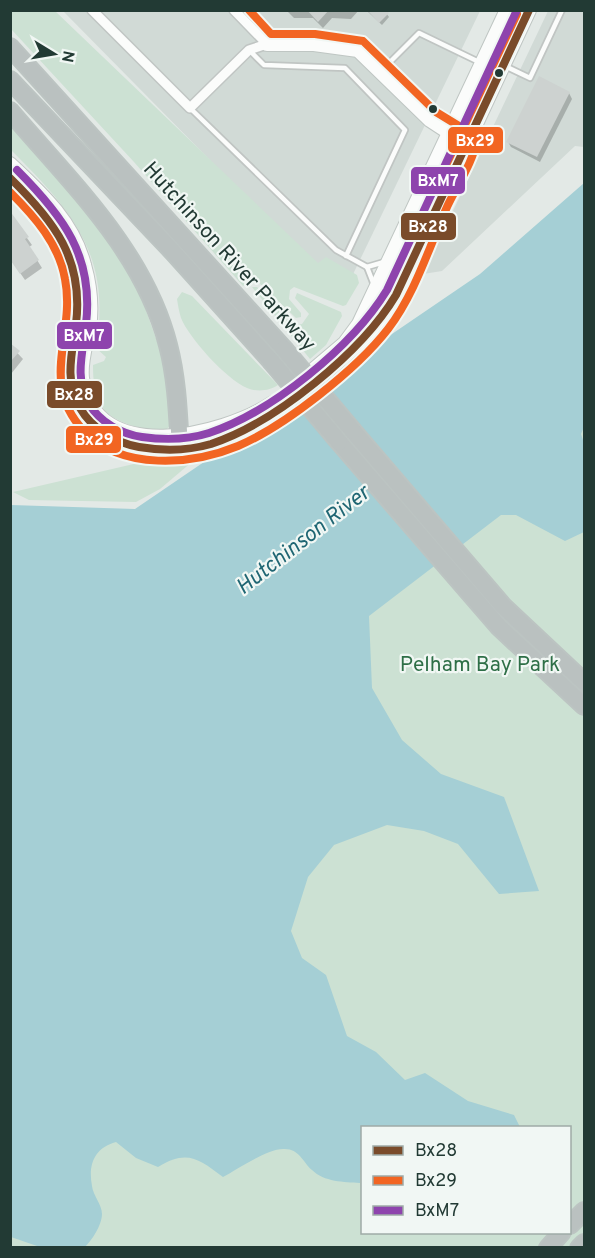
<svg xmlns="http://www.w3.org/2000/svg" width="595" height="1258" viewBox="0 0 595 1258" font-family="Overpass,sans-serif">
<style>
.built{fill:#d1dad6}
.green{fill:#cce1d3;fill-rule:evenodd}
.water{fill:#a5cfd5}
.shadow{fill:#0003}
.building{fill:#cdd2d0}
.lines{fill:none;stroke-linecap:round;stroke-linejoin:round}
.lane-casing{stroke:#c0c5c3;stroke-width:8}
.street-casing{stroke:#c0c5c3;stroke-width:12}
.secondary-casing{stroke:#bfc6c3;stroke-width:16}
.highway-casing{stroke:#bcc4c2;stroke-width:20}
.lane{stroke:#fbfcfb;stroke-width:4.5}
.street{stroke:#fbfcfb;stroke-width:9}
.secondary{stroke:#fbfcfb;stroke-width:14}
.highway{stroke:#bac1c0;stroke-width:16}
.highway-bridge-casing{stroke:#bcc4c2;stroke-width:20;stroke-linecap:butt}
.highway-bridge{stroke:#bac1c0;stroke-width:16}
.bus-1-casing{stroke:#f1f7f4;stroke-width:12}
.bus-2-casing{stroke:#f1f7f4;stroke-width:12}
.bus-3-casing{stroke:#f1f7f4;stroke-width:12}
.bus-1{stroke:#7a4b2a;stroke-width:8}
.bus-2{stroke:#f26522;stroke-width:8}
.bus-3{stroke:#8e44ad;stroke-width:8}
.bus-dot{fill:#223a34;stroke:#f1f7f4;stroke-width:2}
.labels{text-anchor:middle;stroke-width:4.5;stroke-linejoin:round;paint-order:stroke}
.street-label{font-size:21px;fill:#223a34;stroke:#f1f7f4}
.park-label{font-size:21px;fill:#2e6f47;stroke:#f1f7f4}
.water-label{font-size:22px;font-style:italic;fill:#1f6673;stroke:#f1f7f4}
.line-badge{stroke:#f1f7f4;stroke-width:2}
.badge-label{font-size:16px;text-anchor:middle;font-weight:bold;fill:#fff}
</style>
<rect width="100%" height="100%" fill="#e3e9e6"/>
<g class="built">
<path d="M63,11H480L343,295Z"/>
<path d="M548,11H584V147L575,146L442,271L423,274Z"/>
</g>
<g class="green">
<path d="M11,10L55,11L318,263L326,257L357,275L359,283L346,305L343,306L294,287L290,290L289,299L301,313V317L296,318L257,281L252,280L243,286L134,162L11,29Z"/>
<path d="M10,119L80,203L116,250L136,282L165,364L171,424L167,429C148,432 114,424 102,407C94,396 93,378 93,365L104,361L106,357L96,348C112,255 72,211 11,150Z"/>
<path d="M252,287H257L295,325L302,324L309,314L295,298L297,293L341,312L342,316L326,345L310,359Z"/>
<path d="M182,292L192,296L278,385C270,391 256,392 247,388C226,379 189,338 181,318C179,312 178,305 177,299Z"/>
<path d="M584,376V1247L11,1248V812ZM362,1128H570V1232H362Z"/>
<path d="M193,461L160,489L136,502L29,500L13,492L138,463Z"/>
</g>
<path class="water" d="M584,183V427L581,434L584,443V532L565,541L516,515H501L369,616L372,688L402,740L441,774L504,797L539,891L499,894L458,844L424,831L387,825L334,845L308,877L291,931L302,958L326,975L347,1036L376,1052L405,1080L425,1073L468,1101L514,1115L520,1127L362,1128L360,1183C344,1182 324,1182 312,1170C302,1161 299,1148 283,1149C267,1149 238,1169 223,1177C199,1159 187,1149 158,1167L136,1158L116,1142C94,1148 88,1165 92,1186C93,1195 102,1205 102,1214C102,1225 92,1240 85,1247H40L11,1237V505L135,509L480,274Z"/>
<g class="shadow">
<path d="M286,10H359L351,19L332,18L323,28L313,18H294Z"/>
<path d="M384,10L389,17L382,25L367,11Z"/>
<path d="M569,93L572,99L540,162L511,147L508,142Z"/>
<path d="M10,213L27,238L32,245L29,247L42,268L25,280L10,258Z"/>
<path d="M10,345L23,359L11,374Z"/>
</g>
<g class="building">
<path d="M307,10H329L318,22Z"/>
<path d="M367,10H386L389,13L379,23Z"/>
<path d="M539,76L570,92L537,157L506,142Z"/>
<path d="M10,211L29,237L25,239L39,260L20,274L11,261Z"/>
<path d="M10,343L20,351L10,362Z"/>
</g>
<g class="lines">
<g class="lane-casing">
<g id="lane">
<path d="M250,51L264,65L345,68L405,130L346,256"/>
<path d="M505,66L530,78L562,10"/>
<path d="M381,71L419,33L479,62"/>
<path d="M190,108L336,250L367,267L374,285"/>
<path d="M367,267L384,262"/>
</g>
</g>
<g class="street-casing">
<g id="street">
<path d="M92,10L190,108L249,50L267,44"/>
<path d="M234,10L267,44"/>
</g>
</g>
<g class="secondary-casing">
<g id="secondary">
<path d="M267,44H314L358,50L430,120L456,137"/>
<path d="M10,164C42,194 73,222 84,265C90,286 92,307 89,328C86,345 80,361 82,378C94,468 223,436 273,403"/>
<path d="M10,177C54,220 86,258 76,323C72,353 63,378 79,407C90,427 111,440 132,446C206,465 267,420 320,377C350,352 377,330 396,295L529,10"/>
<path d="M300,381L345,343L359,324L507,10"/>
</g>
</g>
<g class="highway-casing">
<g id="highway">
<path d="M10,47L284,349"/>
<path d="M10,80L173,252L271,361"/>
<path d="M10,111C71,183 144,251 168,345C177,379 178,414 180,449"/>
<path d="M353,431L503,606L584,682"/>
<path d="M339,442L499,627L584,706"/>
<path d="M570,1225L584,1211"/>
<path d="M548,1248L562,1232"/>
<path d="M579,1248L584,1243"/>
</g>
</g>
<use href="#lane" class="lane"/>
<use href="#street" class="street"/>
<use href="#secondary" class="secondary"/>
<use href="#highway" class="highway"/>
<g class="highway-bridge-casing">
<g id="highway-bridge">
<path d="M284,349L353,431"/>
<path d="M271,361L339,442"/>
</g>
</g>
<use href="#highway-bridge" class="highway-bridge"/>
<g class="bus-1-casing">
<path id="bus-1" d="M10,178C54,221 84,259 76,324C72,353 64,381 80,408C92,429 116,443 139,447C163,451 187,451 211,444C275,423 362,352 396,295L529,10"/>
</g>
<g class="bus-2-casing">
<g id="bus-2">
<path d="M447,163L517,14"/>
<path d="M10,192C35,217 59,244 65,279C76,334 38,383 84,431C122,471 192,465 238,446C285,426 357,369 388,329C415,294 429,247 447,207C455,189 475,159 476,141L472,134L436,112L363,41L315,34H271L249,10"/>
</g>
</g>
<g class="bus-3-casing">
<path id="bus-3" d="M17,170C63,216 94,256 86,324C83,352 74,378 89,404C100,422 121,434 142,437C164,440 187,440 209,433C272,412 352,347 387,290L517,10"/>
</g>
<use href="#bus-1" class="bus-1"/>
<use href="#bus-2" class="bus-2"/>
<use href="#bus-3" class="bus-3"/>
</g>
<g class="bus-dot">
<circle cx="499" cy="73" r="5"/>
<circle cx="433" cy="109" r="5"/>
</g>
<g class="labels">
<g class="street-label">
<text transform="translate(230 256) rotate(48)" y="7">Hutchinson River Parkway</text>
</g>
<g class="park-label">
<text x="480" y="671">Pelham Bay Park</text>
</g>
<g class="water-label">
<text transform="translate(302 539) rotate(-38)" y="8">Hutchinson River</text>
</g>
</g>
<g class="line-badge">
<rect x="447" y="126" width="57" height="28" rx="6" fill="#f26522"/>
<rect x="410" y="166" width="56" height="29" rx="6" fill="#8e44ad"/>
<rect x="400" y="212" width="57" height="29" rx="6" fill="#7a4b2a"/>
<rect x="56" y="321" width="57" height="29" rx="6" fill="#8e44ad"/>
<rect x="46" y="380" width="57" height="29" rx="6" fill="#7a4b2a"/>
<rect x="65" y="425" width="57" height="29" rx="6" fill="#f26522"/>
</g>
<g class="badge-label">
<text x="475" y="146">Bx29</text>
<text x="438" y="186">BxM7</text>
<text x="428" y="232">Bx28</text>
<text x="84" y="341">BxM7</text>
<text x="74" y="400">Bx28</text>
<text x="94" y="445">Bx29</text>
</g>
<rect width="595" height="1258" fill="none" stroke="#223a34" stroke-width="24"/>
<rect x="361" y="1126" width="210" height="108" fill="#f1f7f4" stroke="#9eaba7" stroke-width="1.5"/>
<rect x="373" y="1146" width="30" height="9" fill="#7a4b2a" stroke="#9eaba7" stroke-width="1.5"/>
<text x="415" y="1156" font-size="18" fill="#223a34">Bx28</text>
<rect x="373" y="1176" width="30" height="9" fill="#f26522" stroke="#9eaba7" stroke-width="1.5"/>
<text x="415" y="1186" font-size="18" fill="#223a34">Bx29</text>
<rect x="373" y="1206" width="30" height="9" fill="#8e44ad" stroke="#9eaba7" stroke-width="1.5"/>
<text x="415" y="1216" font-size="18" fill="#223a34">BxM7</text>
<g transform="translate(54 54) rotate(101)" stroke="#f1f7f4" stroke-width="4.5" paint-order="stroke">
<path d="M0-4.5L10 22L0 15L-10 22Z" fill="#223a34"/>
<text y="-9" font-size="16" font-weight="bold" text-anchor="middle" fill="#223a34">N</text>
</g>
</svg>
